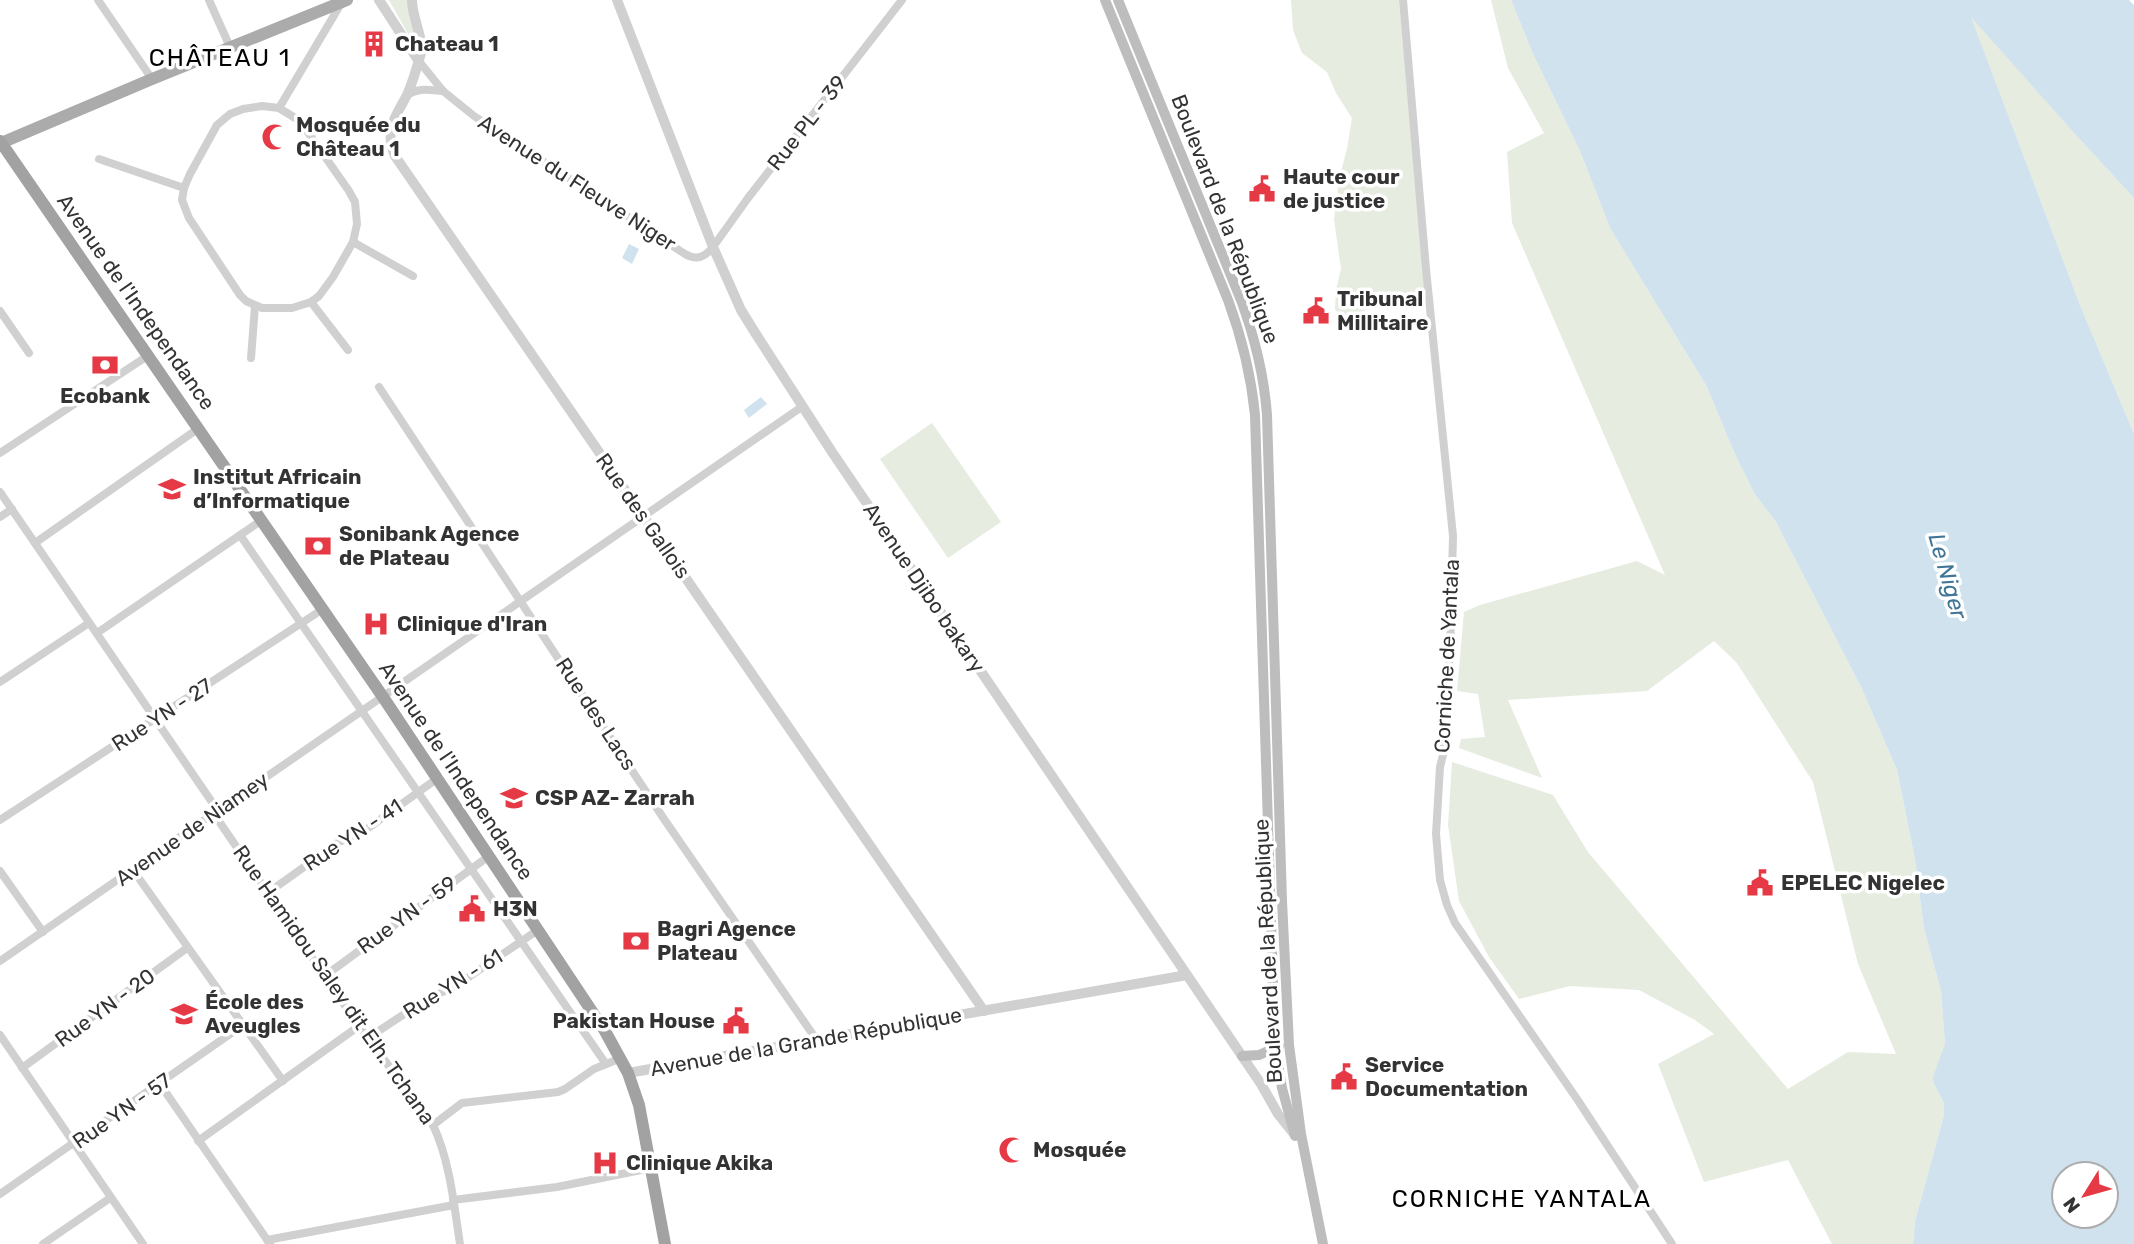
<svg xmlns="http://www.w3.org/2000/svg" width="2134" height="1244" viewBox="0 0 2134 1244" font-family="Rubik,sans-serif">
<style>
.green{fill:#e6ecdf}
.water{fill:#cfe2ee;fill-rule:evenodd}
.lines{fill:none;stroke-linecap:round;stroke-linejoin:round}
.minor{stroke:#d0d0d0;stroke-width:8}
.tertiary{stroke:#d0d0d0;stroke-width:10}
.secondary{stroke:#bdbdbd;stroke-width:10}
.primary{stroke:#ababab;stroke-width:12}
.trunk{stroke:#a2a2a2;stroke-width:12}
.labels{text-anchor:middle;stroke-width:7;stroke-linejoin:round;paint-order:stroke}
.poi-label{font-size:21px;font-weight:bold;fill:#333;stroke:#fff;text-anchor:start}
.street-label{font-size:21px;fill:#333;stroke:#fff}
.water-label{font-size:23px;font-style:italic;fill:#3f7597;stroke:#fff}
.quarter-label{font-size:24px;letter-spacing:2px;fill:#000;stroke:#fff}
</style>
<rect width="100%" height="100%" fill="#fff"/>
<g class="green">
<path d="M389,0H409L420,47L416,48Z"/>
<path d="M1291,0H1399L1425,297L1388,301L1346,318L1335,310L1336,290L1341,269L1334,219L1339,179L1347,149L1352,118L1336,93L1327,72L1302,53L1293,30Z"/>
<path d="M1491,0H1511L1533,54L1580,151L1610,228L1707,387L1733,450L1754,493L1776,522L1861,687L1897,770L1915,860L1924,929L1941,991L1945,1044L1934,1084L1944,1103V1115L1915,1221L1913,1244H1832L1788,1160L1704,1182L1658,1064L1714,1034L1695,1020L1639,990L1570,986L1519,999L1489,957L1459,901L1448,825L1452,762L1553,795L1588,852L1788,1089L1848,1052L1896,1054L1858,964L1813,782L1737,663L1714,641L1647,691L1508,700L1542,778L1459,748L1461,739L1485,737L1478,694L1457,691L1464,612L1480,605L1637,561L1665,575L1512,223L1507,152L1544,133L1508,68Z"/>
<path d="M1970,15L2074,133L2134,198V434L2080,305Z"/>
<path d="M932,423L1001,522L948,558L880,459Z"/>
</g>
<g class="water">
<path d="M1511,0H2129L2134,5V198L2074,133L1971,17L2080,305L2134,434V1244H1913L1915,1221L1944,1115V1103L1934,1084L1933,1077L1945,1044L1941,991L1924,929L1915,860L1897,770L1861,687L1776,522L1754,493L1733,450L1707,387L1610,228L1580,151L1533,54ZM2106,1174V1216H2064V1174Z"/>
<path d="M629,244L639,249L632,264L622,258Z"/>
<path d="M761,397L767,404L749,418L744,410Z"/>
</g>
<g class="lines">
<g class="minor">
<path d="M98,0L152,79"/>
<path d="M209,0L230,47"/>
<path d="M1403,0L1426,269L1453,536L1450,655L1444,710V751L1440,767L1436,834L1440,880L1447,905L1455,923L1577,1099L1672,1244"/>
<path d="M418,60L443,91L474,116L685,254C697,261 705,257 713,247L748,198L902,0"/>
<path d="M406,96C418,87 429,90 443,91"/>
<path d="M262,106L279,108L300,121L349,191L355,202L357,224L353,242L333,277L319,296L311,302L292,308H262L246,301L240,295L189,218L182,200L184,188L190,174L217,125L230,114L243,109Z"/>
<path d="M279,108L342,2"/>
<path d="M99,159L184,188"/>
<path d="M353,242L413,276"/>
<path d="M311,302L348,350"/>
<path d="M0,311L29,353"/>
<path d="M251,358L255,306"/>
<path d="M379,387L664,819L816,1039"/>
<path d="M0,453L149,355"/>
<path d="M0,492L218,811"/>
<path d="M0,517L12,509"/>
<path d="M240,535L606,1064"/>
<path d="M35,543L199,428"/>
<path d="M97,633L262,520"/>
<path d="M0,682L89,623"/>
<path d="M214,814L359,1026L433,1125C450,1161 454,1205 460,1244"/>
<path d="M0,820L323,609"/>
<path d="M133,870L283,1081"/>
<path d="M0,871L43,932"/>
<path d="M269,892L339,842L364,831L438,778"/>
<path d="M0,961L803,406"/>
<path d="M326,975L489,856"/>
<path d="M0,1035L143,1244"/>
<path d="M368,1038L424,1001L457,985L538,930"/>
<path d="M22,1068L187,948"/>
<path d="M160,1084L270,1244"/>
<path d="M433,1125L462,1103L558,1092L565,1089L594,1069L621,1058"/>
<path d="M198,1141L359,1026"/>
<path d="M0,1194L243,1025"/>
<path d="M453,1200L557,1187L651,1168"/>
<path d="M267,1240L454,1205"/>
<path d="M43,1244L110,1198"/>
</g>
<g class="tertiary">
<path d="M379,0L418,60"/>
<path d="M412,0C412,18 424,39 421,53C417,67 413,82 407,95C395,118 384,129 395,156L984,1011"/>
<path d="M617,0L713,247L741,310L754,331L832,452L1261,1084L1278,1114L1294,1134"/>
<path d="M628,1073L1187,975"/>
</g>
<g class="secondary">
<path d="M1105,0L1228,300C1242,338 1251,375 1255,415L1275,1046L1282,1088L1295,1136"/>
<path d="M1118,0L1241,300C1255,338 1264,375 1267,415L1282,901L1289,1045L1301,1134L1323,1244"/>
<path d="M1242,1056L1259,1055L1279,1046"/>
</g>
<path class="primary" d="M1,143L152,79L347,0"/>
<path class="trunk" d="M0,141L383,697L605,1031L628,1073L639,1105L665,1244"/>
</g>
<defs>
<g id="building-bare" transform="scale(2.1)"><path d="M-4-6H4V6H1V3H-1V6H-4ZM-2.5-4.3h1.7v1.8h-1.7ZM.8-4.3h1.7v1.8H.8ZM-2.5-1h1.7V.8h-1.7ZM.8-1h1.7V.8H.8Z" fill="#e63946" stroke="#fff" stroke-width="2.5" paint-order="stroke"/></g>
<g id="mosque-bare" transform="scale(2.1)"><path d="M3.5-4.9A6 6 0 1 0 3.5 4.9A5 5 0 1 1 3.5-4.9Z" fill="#e63946" stroke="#fff" stroke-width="2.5" paint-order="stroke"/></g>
<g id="civic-bare" transform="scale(2.1)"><path d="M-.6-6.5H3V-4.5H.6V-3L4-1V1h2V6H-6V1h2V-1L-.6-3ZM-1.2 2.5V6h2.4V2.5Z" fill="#e63946" stroke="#fff" stroke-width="2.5" paint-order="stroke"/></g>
<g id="bank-bare" transform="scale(2.1)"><path d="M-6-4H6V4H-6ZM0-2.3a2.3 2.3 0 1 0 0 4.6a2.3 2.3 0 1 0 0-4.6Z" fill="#e63946" stroke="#fff" stroke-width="2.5" paint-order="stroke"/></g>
<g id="university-bare" transform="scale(2.1)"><path d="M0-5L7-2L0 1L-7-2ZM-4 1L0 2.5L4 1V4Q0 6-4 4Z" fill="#e63946" stroke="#fff" stroke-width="2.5" paint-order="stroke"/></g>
<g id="hospital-bare" transform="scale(2.1)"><path d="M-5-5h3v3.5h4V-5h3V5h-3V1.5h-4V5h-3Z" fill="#e63946" stroke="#fff" stroke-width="2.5" paint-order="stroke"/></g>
<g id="school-bare" transform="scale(2.1)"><path d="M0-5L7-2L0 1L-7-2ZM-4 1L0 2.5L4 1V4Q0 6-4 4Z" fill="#e63946" stroke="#fff" stroke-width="2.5" paint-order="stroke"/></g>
</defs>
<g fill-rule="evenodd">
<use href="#building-bare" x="374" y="44"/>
<use href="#mosque-bare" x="275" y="137"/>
<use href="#civic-bare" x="1262" y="189"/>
<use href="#civic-bare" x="1316" y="311"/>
<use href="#bank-bare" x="105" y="365"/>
<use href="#university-bare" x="172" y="489"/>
<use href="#bank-bare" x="318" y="546"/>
<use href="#hospital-bare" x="376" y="624"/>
<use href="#school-bare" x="514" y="798"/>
<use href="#civic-bare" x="1760" y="883"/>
<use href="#civic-bare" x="472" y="909"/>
<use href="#bank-bare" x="636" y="941"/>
<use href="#school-bare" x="184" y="1014"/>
<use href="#civic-bare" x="736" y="1021"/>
<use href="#civic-bare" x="1344" y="1077"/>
<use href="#mosque-bare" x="1012" y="1150"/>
<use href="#hospital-bare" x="605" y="1163"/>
</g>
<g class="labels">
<g class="poi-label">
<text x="395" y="51">Chateau 1</text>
<text x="296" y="132">Mosquée du<tspan x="296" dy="24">Château 1</tspan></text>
<text x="1283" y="184">Haute cour<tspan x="1283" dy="24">de justice</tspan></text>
<text x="1337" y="306">Tribunal<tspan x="1337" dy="24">Millitaire</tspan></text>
<text x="105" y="403" text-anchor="middle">Ecobank</text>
<text x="193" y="484">Institut Africain<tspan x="193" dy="24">d’Informatique</tspan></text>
<text x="339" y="541">Sonibank Agence<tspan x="339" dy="24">de Plateau</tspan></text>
<text x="397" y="631">Clinique d'Iran</text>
<text x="535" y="805">CSP AZ- Zarrah</text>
<text x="1781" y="890">EPELEC Nigelec</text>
<text x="493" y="916">H3N</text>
<text x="657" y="936">Bagri Agence<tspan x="657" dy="24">Plateau</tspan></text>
<text x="205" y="1009">École des<tspan x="205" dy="24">Aveugles</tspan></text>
<text x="715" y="1028" text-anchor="end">Pakistan House</text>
<text x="1365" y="1072">Service<tspan x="1365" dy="24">Documentation</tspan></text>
<text x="1033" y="1157">Mosquée</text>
<text x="626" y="1170">Clinique Akika</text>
</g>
<g class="street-label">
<text transform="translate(807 123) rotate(-52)" y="7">Rue PL - 39</text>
<text transform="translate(577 183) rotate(33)" y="7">Avenue du Fleuve Niger</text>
<text transform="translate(1225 219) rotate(69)" y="7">Boulevard de la République</text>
<text transform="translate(136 302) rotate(55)" y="7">Avenue de l'Independance</text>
<text transform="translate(643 516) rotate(55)" y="7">Rue des Gallois</text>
<text transform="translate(924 588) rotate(56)" y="7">Avenue Djibo bakary</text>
<text transform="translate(1447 656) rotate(-87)" y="7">Corniche de Yantala</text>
<text transform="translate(596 714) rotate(57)" y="7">Rue des Lacs</text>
<text transform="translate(162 715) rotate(-33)" y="7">Rue YN - 27</text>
<text transform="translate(456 771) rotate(56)" y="7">Avenue de l'Independance</text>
<text transform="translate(192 829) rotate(-35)" y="7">Avenue de Niamey</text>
<text transform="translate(353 835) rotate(-33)" y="7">Rue YN - 41</text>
<text transform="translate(407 915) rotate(-36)" y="7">Rue YN - 59</text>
<text transform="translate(1268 951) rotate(-93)" y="7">Boulevard de la République</text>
<text transform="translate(453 984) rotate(-32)" y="7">Rue YN - 61</text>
<text transform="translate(334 985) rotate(55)" y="7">Rue Hamidou Saley dit Elh. Tchana</text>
<text transform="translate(105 1008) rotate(-36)" y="7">Rue YN - 20</text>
<text transform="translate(806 1042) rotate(-10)" y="7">Avenue de la Grande République</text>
<text transform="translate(122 1111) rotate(-35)" y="7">Rue YN - 57</text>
</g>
<g class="water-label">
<text transform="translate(1948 576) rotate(74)" y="8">Le Niger</text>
</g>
<g class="quarter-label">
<text x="220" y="66">CHÂTEAU 1</text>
<text x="1522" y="1207">CORNICHE YANTALA</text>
</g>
</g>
<g transform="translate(2085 1195) rotate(233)"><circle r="33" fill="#ffffff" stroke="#adadad" stroke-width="2"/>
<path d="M0-5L12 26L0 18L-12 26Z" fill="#e63946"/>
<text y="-10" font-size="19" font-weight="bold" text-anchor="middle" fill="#333333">N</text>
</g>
</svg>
